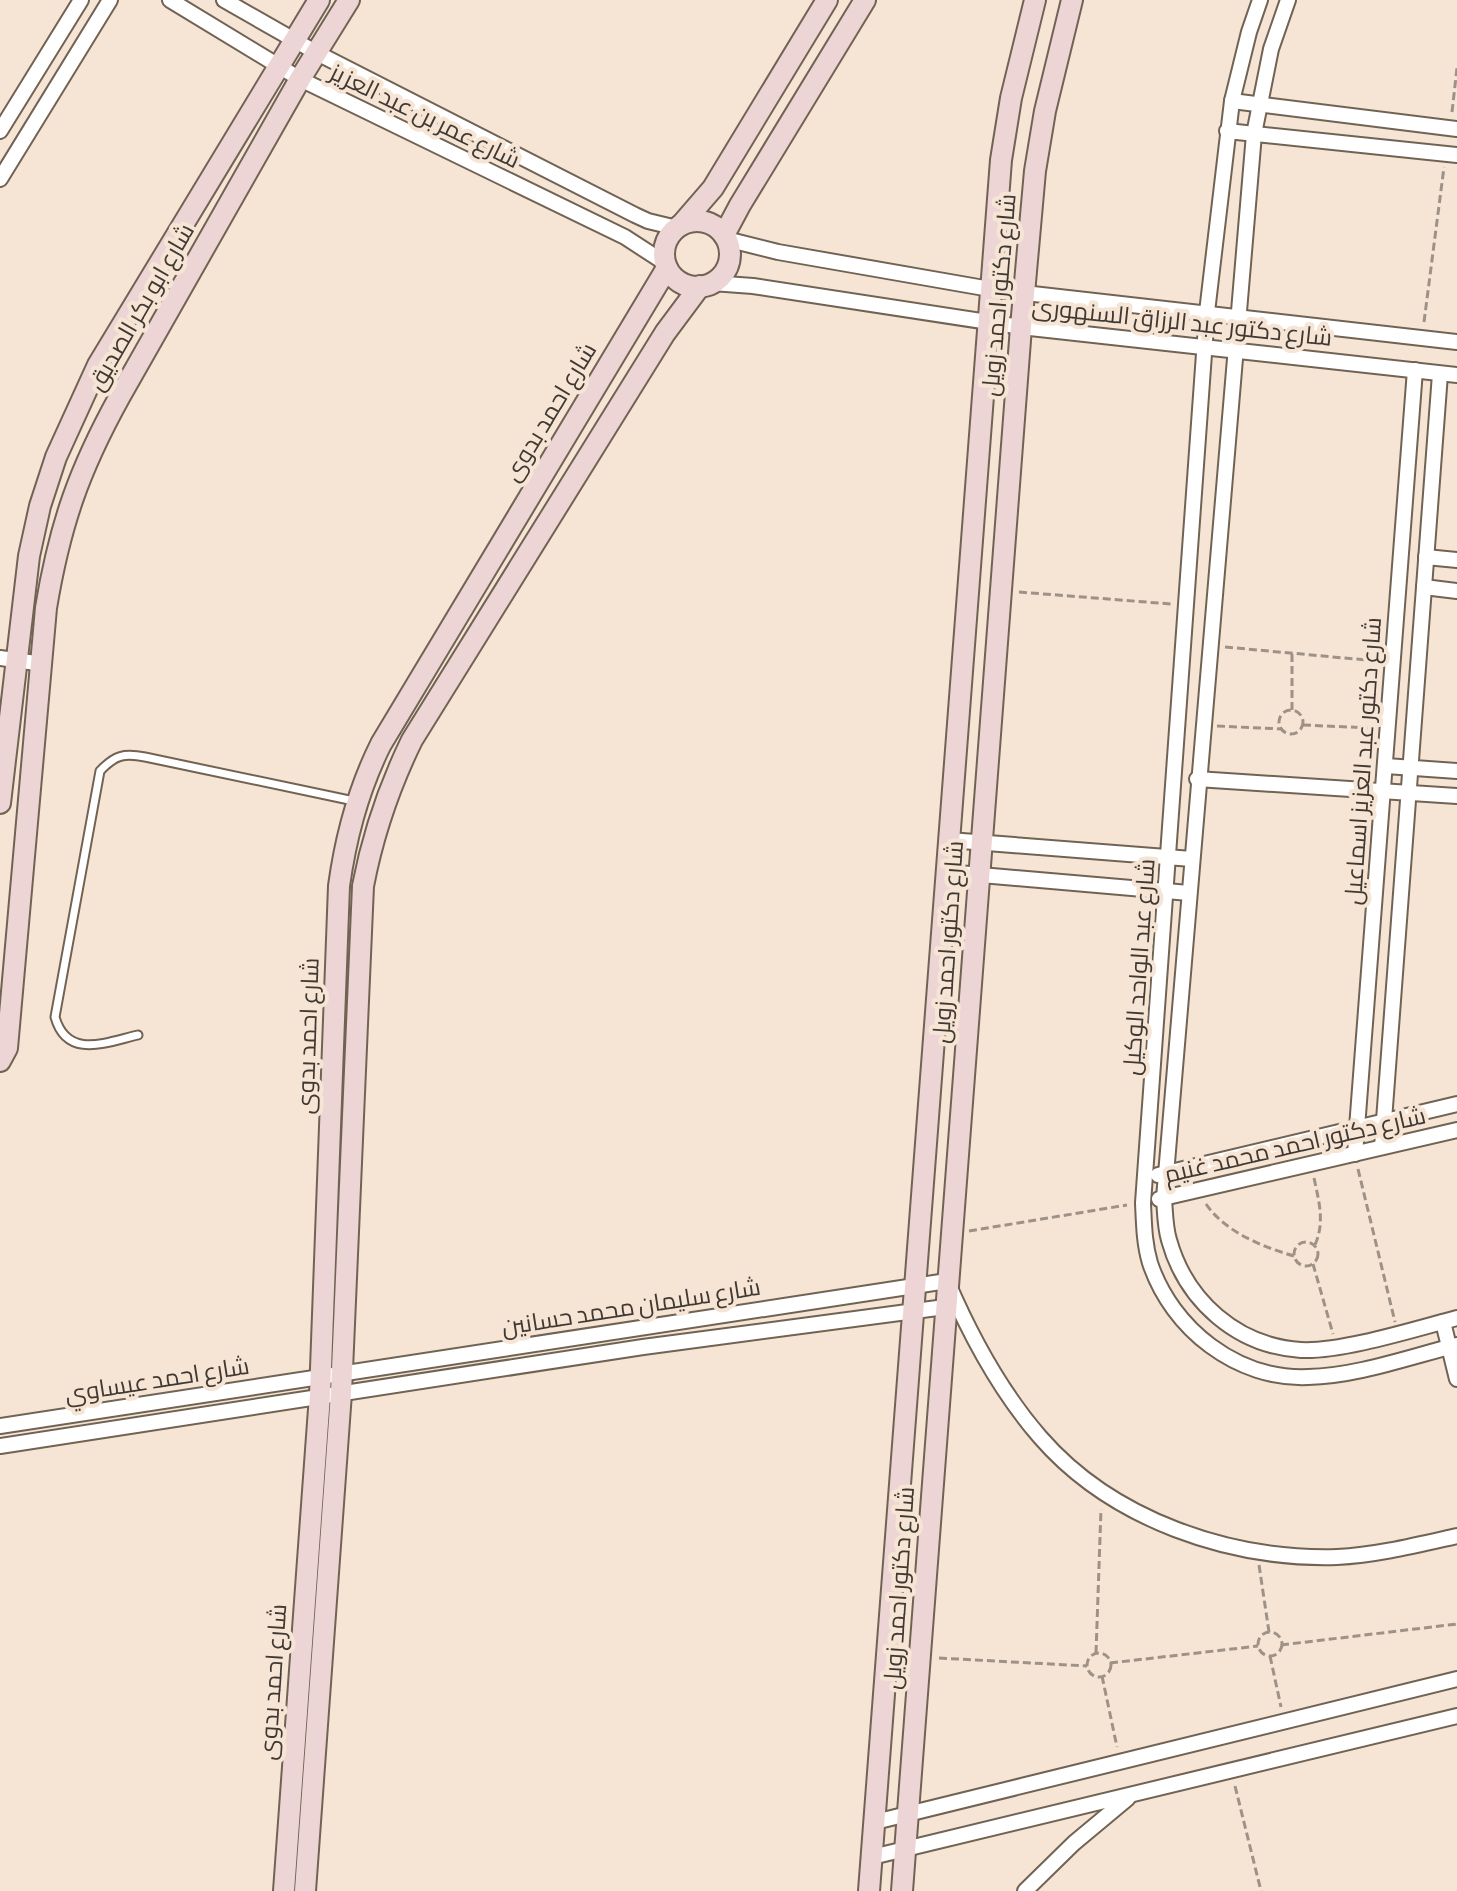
<svg xmlns="http://www.w3.org/2000/svg" width="1457" height="1891" viewBox="0 0 1457 1891" font-family="'Sofia Sans Condensed',Cairo,sans-serif">
<style>
.lines{fill:none;stroke-linecap:round;stroke-linejoin:round}
.lane-casing{stroke:#716354;stroke-width:11}
.street-casing{stroke:#716354;stroke-width:18}
.secondary-casing{stroke:#716354;stroke-width:24}
.path{stroke:#9e9287;stroke-width:3;stroke-dasharray:8 4;stroke-linecap:butt}
.lane{stroke:#fff;stroke-width:7}
.street{stroke:#fff;stroke-width:14}
.secondary{stroke:#edd5d5;stroke-width:20}
.labels{text-anchor:middle;stroke-width:8;stroke-linejoin:round;paint-order:stroke}
.street-label{font-size:24px;fill:#403933;stroke:#f6e5d5}
</style>
<rect width="100%" height="100%" fill="#f6e5d5"/>
<g class="lines">
<g class="lane-casing">
<path id="lane" d="M138,1035C107,1042 67,1060 55,1017L100,771C115,755 124,753 145,757L354,801"/>
</g>
<g class="street-casing">
<g id="street">
<path d="M170,0L300,79L625,237L665,263"/>
<path d="M224,0L317,53L635,215L648,221L677,228"/>
<path d="M1260,0L1249,32L1232,101L1207,312L1143,1203C1144,1223 1144,1243 1150,1263C1172,1329 1237,1380 1308,1377C1357,1376 1409,1357 1457,1345"/>
<path d="M1288,0L1271,49L1254,134L1164,1198C1165,1211 1165,1227 1169,1240C1186,1301 1237,1346 1301,1350C1342,1352 1415,1329 1457,1318"/>
<path d="M1232,101L1457,129"/>
<path d="M0,131L81,0"/>
<path d="M1227,131L1457,155"/>
<path d="M0,179L110,0"/>
<path d="M726,239L778,252L990,289L1457,342"/>
<path d="M712,283L753,286L1021,327L1457,375"/>
<path d="M1426,557L1457,560"/>
<path d="M1424,587L1457,591"/>
<path d="M0,658L43,664"/>
<path d="M1386,766L1457,771"/>
<path d="M1197,779L1457,796"/>
<path d="M949,840L1192,859"/>
<path d="M947,872L1189,893"/>
<path d="M1382,1147L1440,374"/>
<path d="M1355,1154L1415,370"/>
<path d="M1158,1175L1457,1104"/>
<path d="M1159,1199L1457,1130"/>
<path d="M1443,1322L1457,1379"/>
<path d="M0,1426L947,1281C971,1337 1000,1391 1040,1437C1112,1520 1230,1560 1337,1557C1377,1555 1417,1545 1457,1536"/>
<path d="M0,1446L643,1347L945,1307"/>
<path d="M875,1822L1457,1679"/>
<path d="M872,1857L1457,1716"/>
<path d="M1025,1891L1074,1843L1128,1798"/>
</g>
</g>
<g class="secondary-casing">
<g id="secondary">
<circle cx="697" cy="254" r="33"/>
<path d="M681,225L713,188L827,0"/>
<path d="M724,235L740,205L865,0"/>
<path d="M0,803L29,556L40,506L56,457L98,365L319,0"/>
<path d="M0,1061L7,1048L46,608C60,524 79,470 120,396L300,79L349,0"/>
<path d="M284,1891L320,1395L339,886C346,835 358,790 381,744L667,268"/>
<path d="M305,1891L341,1393L363,886C373,834 389,787 412,740L665,333L700,286"/>
<path d="M869,1891L1001,160L1011,98L1035,0"/>
<path d="M902,1891L1021,327L1035,171L1045,111L1072,0"/>
</g>
</g>
<g class="path">
<path d="M1452,112L1457,68"/>
<path d="M1424,322L1444,167"/>
<path d="M1019,592L1171,604"/>
<path d="M1225,647L1377,661"/>
<circle cx="1291" cy="722" r="12"/>
<path d="M1292,710V654"/>
<path d="M1303,725L1371,728"/>
<path d="M1217,726L1281,729"/>
<path d="M1358,1169L1395,1322"/>
<path d="M1314,1178C1319,1202 1325,1222 1315,1245"/>
<path d="M1206,1204C1225,1232 1263,1247 1294,1256"/>
<path d="M969,1231L1127,1205"/>
<circle cx="1306" cy="1254" r="12"/>
<path d="M1313,1264L1333,1334"/>
<path d="M1259,1565L1269,1632"/>
<circle cx="1270" cy="1644" r="12"/>
<path d="M1281,1645L1457,1624"/>
<path d="M1096,1653L1101,1509"/>
<circle cx="1099" cy="1665" r="12"/>
<path d="M1270,1656L1281,1707"/>
<path d="M939,1658L1087,1666"/>
<path d="M1110,1663L1258,1646"/>
<path d="M1102,1676L1117,1747"/>
<path d="M1235,1786L1261,1891"/>
</g>
<use href="#lane" class="lane"/>
<use href="#street" class="street"/>
<use href="#secondary" class="secondary"/>
</g>
<g class="labels">
<g class="street-label">
<text transform="translate(425 116) rotate(26)" y="8">شارع عمر بن عبد العزيز</text>
<text transform="translate(999 295) rotate(-85)" y="8">شارع دكتور احمد زويل</text>
<text transform="translate(141 307) rotate(-60)" y="8">شارع ابو بكر الصديق</text>
<text transform="translate(1182 322) rotate(6)" y="8">شارع دكتور عبد الرزاق السنهورى</text>
<text transform="translate(550 412) rotate(-59)" y="8">شارع احمد بدوى</text>
<text transform="translate(1363 761) rotate(-86)" y="8">شارع دكتور عبد العزيز اسماعيل</text>
<text transform="translate(948 942) rotate(-86)" y="8">شارع دكتور احمد زويل</text>
<text transform="translate(1139 967) rotate(-86)" y="8">شارع عبد الواحد الوكيل</text>
<text transform="translate(308 1036) rotate(-88)" y="8">شارع احمد بدوى</text>
<text transform="translate(1295 1145) rotate(-13)" y="8">شارع دكتور احمد محمد غنيم</text>
<text transform="translate(631 1307) rotate(-9)" y="8">شارع سليمان محمد حسانين</text>
<text transform="translate(157 1380) rotate(-9)" y="8">شارع احمد عيساوي</text>
<text transform="translate(899 1588) rotate(-86)" y="8">شارع دكتور احمد زويل</text>
<text transform="translate(273 1682) rotate(-86)" y="8">شارع احمد بدوى</text>
</g>
</g>
</svg>
